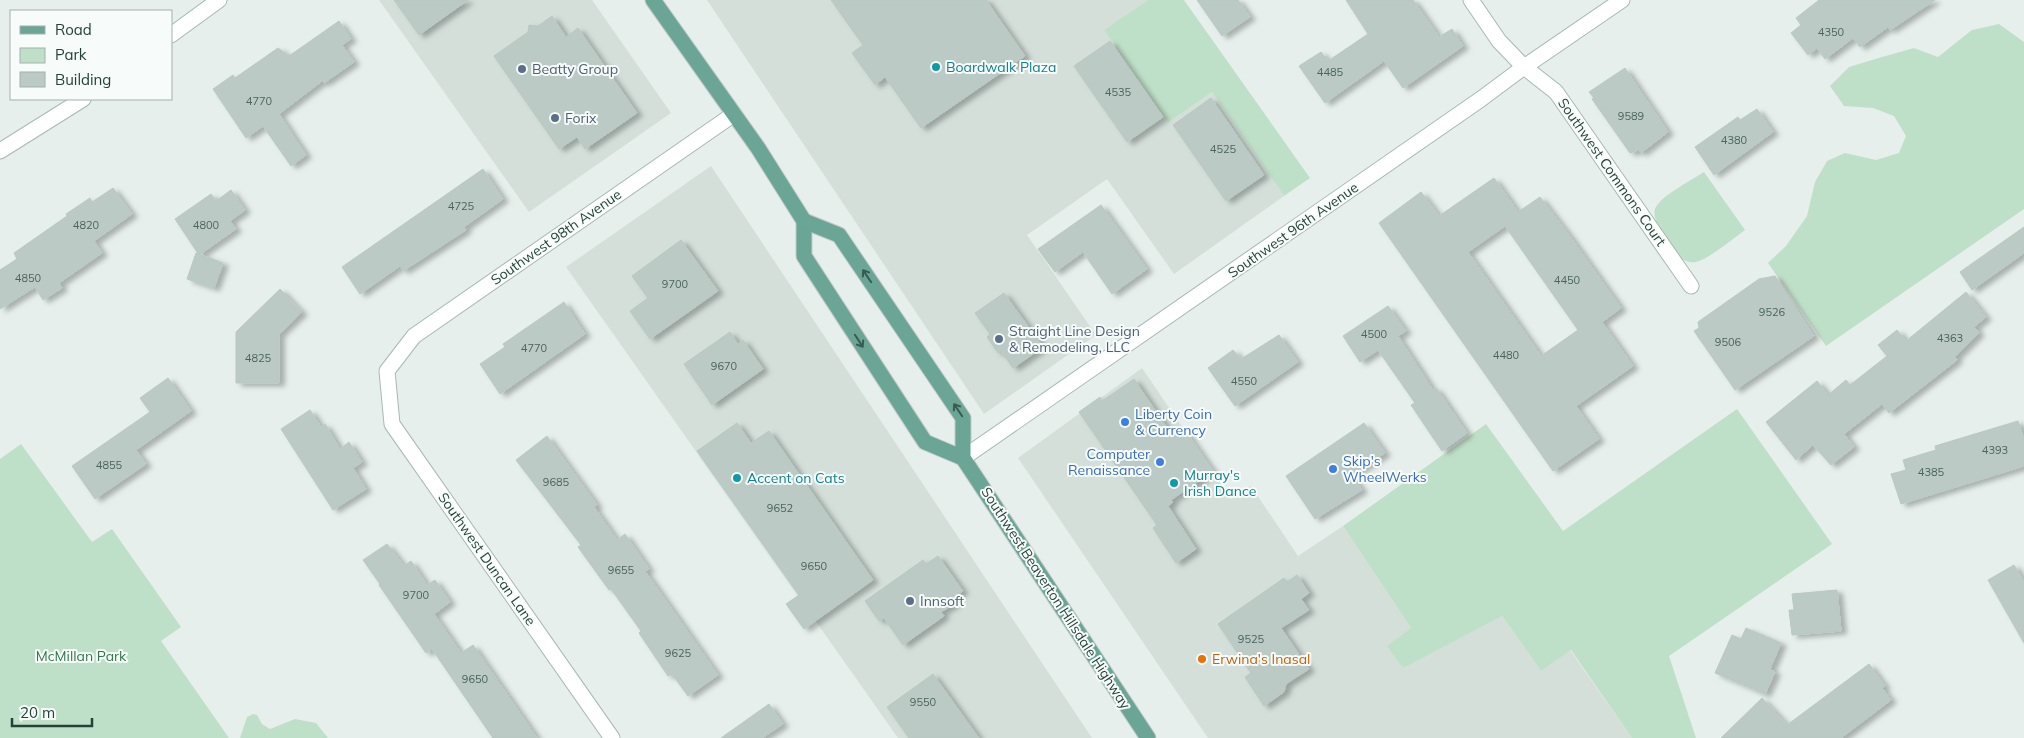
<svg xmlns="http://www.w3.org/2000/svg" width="2024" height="738" viewBox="0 0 2024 738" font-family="Mulish,sans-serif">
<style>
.built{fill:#d4dfda}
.green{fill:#bfe0c8}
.building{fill:#bbcac4;stroke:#b8c9c2;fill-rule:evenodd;filter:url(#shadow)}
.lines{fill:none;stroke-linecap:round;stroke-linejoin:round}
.minor-casing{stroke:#a8b8b2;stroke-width:17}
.major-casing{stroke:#c2cac8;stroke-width:17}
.minor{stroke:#fff;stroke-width:15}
.major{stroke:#6aa596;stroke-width:15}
.oneway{stroke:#365b51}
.culture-dot{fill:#0f9aa8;stroke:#f7fbf9;stroke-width:2}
.service-dot{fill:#5c6f8a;stroke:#f7fbf9;stroke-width:2}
.shop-dot{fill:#3f7fe0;stroke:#f7fbf9;stroke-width:2}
.food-dot{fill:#e8710a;stroke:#f7fbf9;stroke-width:2}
.labels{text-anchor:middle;stroke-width:4;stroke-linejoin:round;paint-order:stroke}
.number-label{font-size:11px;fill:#4a645c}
.culture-label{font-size:14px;fill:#0d838f;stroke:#f7fbf9;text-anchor:start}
.service-label{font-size:14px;fill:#4e5e75;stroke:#f7fbf9;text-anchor:start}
.street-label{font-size:14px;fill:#24423a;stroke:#f7fbf9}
.shop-label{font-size:14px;fill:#366cbe;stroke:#f7fbf9;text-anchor:start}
.park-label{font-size:14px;fill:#2d7a4b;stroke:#f7fbf9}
.food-label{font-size:14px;fill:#c56008;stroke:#f7fbf9;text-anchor:start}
</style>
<defs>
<filter id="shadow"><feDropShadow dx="5.5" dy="3" stdDeviation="2.5" flood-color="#0004"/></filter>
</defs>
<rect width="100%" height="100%" fill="#e6efeb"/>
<g class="built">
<path d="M379,0H592L671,113L529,212Z"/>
<path d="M707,0H1148L1105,31L1168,123L1212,92L1284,196L1174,274L1107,179L1027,235L1096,335L984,414Z"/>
<path d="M711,166L1092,738H898L566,267Z"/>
<path d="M1142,368L1231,499L1251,486L1298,556L1343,526L1411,628L1502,616L1541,671L1570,650L1632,738H1208L1018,458Z"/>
</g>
<g class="green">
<path d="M1148,0H1184L1310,178L1284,196L1212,92L1168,123L1104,30Z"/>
<path d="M1999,24L2024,42V209L1826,346L1768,263L1786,246L1807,216L1815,182L1827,161L1845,153L1876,160L1899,153L1906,136L1894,116L1873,108L1844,106L1830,86L1849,67L1882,57L1914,48L1938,57L1972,30Z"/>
<path d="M1704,172L1745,230C1734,238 1707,260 1696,262C1690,263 1683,261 1679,256C1670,248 1651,221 1655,209C1660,196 1692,180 1704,172Z"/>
<path d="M1737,409L1832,544L1669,656L1696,738H1632L1571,650L1541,671L1502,616L1403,668L1387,646L1411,628L1343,526L1486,424L1563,531Z"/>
<path d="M21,444L92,542L112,529L181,627L161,641L229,738H0V459Z"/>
<path d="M253,714L257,715L262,724L270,729L295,719L316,723L328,738H240L247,717Z"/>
</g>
<g class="building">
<path d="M394,0H468L419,35Z"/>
<path d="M831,0H986L1025,56L921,128L885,77L875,85L852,53L863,45Z"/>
<path d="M1197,0H1238L1250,17L1222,36Z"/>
<path d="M1346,0H1413L1439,37L1452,29L1463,46L1403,88L1384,61L1325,103L1299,66L1321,52L1328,61L1368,34Z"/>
<path d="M1819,0H1935L1890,30L1888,27L1860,47L1853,38L1825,59L1817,48L1808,55L1791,33L1801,25L1796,18Z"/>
<path d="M552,16L566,37L578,28L637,113L585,149L577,137L559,149L494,56L528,32L529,25L538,26Z"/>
<path d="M339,21L351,39L342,45L354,62L324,83L322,81L279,114L306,155L291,166L263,126L246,138L213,89L233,75L235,78L278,48L289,56Z"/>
<path d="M1110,41L1163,117L1127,142L1074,66Z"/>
<path d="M1625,68L1668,132L1641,153L1638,150L1630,153L1592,99L1594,98L1589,92Z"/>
<path d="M1211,98L1264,175L1226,201L1173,125Z"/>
<path d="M1757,109L1773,132L1714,175L1695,147L1738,117L1740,120Z"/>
<path d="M483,169L503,199L464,227L466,230L443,245L403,271L400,266L360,294L342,267Z"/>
<path d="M1494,178L1518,212L1540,197L1569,235L1621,308L1602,322L1633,366L1576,406L1599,439L1553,471L1379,223L1421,192L1439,216ZM1505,226L1578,330L1541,356L1468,252Z"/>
<path d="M113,188L132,214L94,241L102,253L59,283L62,288L43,300L35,287L0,309V270L17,259L14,253L67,216L66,214L90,198L92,202Z"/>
<path d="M231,190L245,210L230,221L236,229L199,255L175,219L211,194L216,201Z"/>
<path d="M1101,205L1147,269L1112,294L1083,252L1055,272L1038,249Z"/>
<path d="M2024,227V253L1972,290L1960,272Z"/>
<path d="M681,240L718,291L650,339L630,311L648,298L632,276Z"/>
<path d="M196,253L223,263L214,288L187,279Z"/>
<path d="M1775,276L1814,336L1735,390L1694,331L1699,328L1698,322L1759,279Z"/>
<path d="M280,289L302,312L279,334V383H236V332Z"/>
<path d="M1966,292L1986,317L1974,327L1979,333L1955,357L1957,360L1889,413L1882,404L1844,434L1854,447L1831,465L1813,445L1796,460L1766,422L1817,381L1828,395L1846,380L1850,385L1887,356L1878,345L1897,330L1906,341Z"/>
<path d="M1004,293L1043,347L1013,368L1001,351L998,353L987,337L990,334L975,313Z"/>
<path d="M564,302L585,334L500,394L480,364L505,347L503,344Z"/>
<path d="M1388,306L1406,331L1398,336L1433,390L1436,388L1467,433L1442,451L1411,405L1415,403L1378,350L1360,362L1343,336Z"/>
<path d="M730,332L738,344L743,340L763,369L712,405L684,364Z"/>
<path d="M1279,335L1298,362L1235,406L1208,368L1233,350L1241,359Z"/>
<path d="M168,378L191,411L136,450L146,464L95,499L72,466L150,412L140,398Z"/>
<path d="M1134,379L1174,438L1185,430L1213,471L1171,500L1173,502L1168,506L1196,549L1176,563L1153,528L1157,525L1079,412L1100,397L1102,401Z"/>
<path d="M310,410L321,427L325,424L340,449L349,442L362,462L353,468L366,489L333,510L281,429Z"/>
<path d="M2018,421L2024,440V466L1901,504L1891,474L1906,470L1903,460L1936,450L1935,446Z"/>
<path d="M737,423L751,443L769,431L873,580L804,629L786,604L799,595L697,451Z"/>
<path d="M1364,423L1385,453L1352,475L1362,490L1315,519L1286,476Z"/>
<path d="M547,436L597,505L594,507L617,540L625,534L649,569L645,571L718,675L688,696L672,674L668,676L639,633L641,631L611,589L609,590L578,547L581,545L516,460Z"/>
<path d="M387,544L404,566L411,561L427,585L435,580L450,602L434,614L461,653L473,645L537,738H493L432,649L426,653L379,585L380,584L363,560Z"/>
<path d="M938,556L963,591L951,599L954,604L941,612L944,616L903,645L884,618L879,621L865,601L923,560L926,564Z"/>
<path d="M2014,565L2024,582V643L1988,580Z"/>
<path d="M1297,575L1309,593L1301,599L1309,610L1281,628L1309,669L1286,684L1284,692L1264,706L1245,677L1251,673L1218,624L1284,578L1287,582Z"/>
<path d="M1837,590L1841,631L1792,635L1789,610H1794L1792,594Z"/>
<path d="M1746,628L1781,643L1770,669L1775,672L1765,694L1715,673L1732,635L1741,639Z"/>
<path d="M1869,664L1885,686L1882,688L1891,700L1841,738H1721L1762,698L1787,725Z"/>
<path d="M933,674L979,738H909L887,707Z"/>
<path d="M769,704L783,724L762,738H721Z"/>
</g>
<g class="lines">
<g class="minor-casing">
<g id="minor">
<path d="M1471,0L1499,41L1524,67L1556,92L1691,286"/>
<path d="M171,35L219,0"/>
<path d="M0,151L83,99"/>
<path d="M963,458L1481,99L1524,67L1622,0"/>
<path d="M612,738L392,424L387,371L414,336L734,114"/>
</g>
</g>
<g class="major-casing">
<g id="major">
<path d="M653,0L758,148L804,221V256L925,442L963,458"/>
<path d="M804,221L839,235L963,418V458L1148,738"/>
</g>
</g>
<use href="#minor" class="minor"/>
<use href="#major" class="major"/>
</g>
<defs><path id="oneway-shaft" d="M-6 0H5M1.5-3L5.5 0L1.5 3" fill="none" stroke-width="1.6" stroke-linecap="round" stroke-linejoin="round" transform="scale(1.25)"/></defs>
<g class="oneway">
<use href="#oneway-shaft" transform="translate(867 276) rotate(-124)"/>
<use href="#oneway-shaft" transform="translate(859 341) rotate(57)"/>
<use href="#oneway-shaft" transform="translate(958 410) rotate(-124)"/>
</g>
<g class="culture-dot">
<circle cx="936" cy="67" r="5"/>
<circle cx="737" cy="478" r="5"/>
<circle cx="1174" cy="483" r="5"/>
</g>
<g class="service-dot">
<circle cx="522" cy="69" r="5"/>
<circle cx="555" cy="118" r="5"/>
<circle cx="999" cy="339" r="5"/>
<circle cx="910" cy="601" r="5"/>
</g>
<g class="shop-dot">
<circle cx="1125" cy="422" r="5"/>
<circle cx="1160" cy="462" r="5"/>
<circle cx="1333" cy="469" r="5"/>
</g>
<circle class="food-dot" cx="1202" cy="659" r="5"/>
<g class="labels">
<g class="number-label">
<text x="1831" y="36">4350</text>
<text x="1330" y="76">4485</text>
<text x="1118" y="96">4535</text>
<text x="259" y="105">4770</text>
<text x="1631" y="120">9589</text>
<text x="1734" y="144">4380</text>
<text x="1223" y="153">4525</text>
<text x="461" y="210">4725</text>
<text x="86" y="229">4820</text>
<text x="206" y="229">4800</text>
<text x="28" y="282">4850</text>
<text x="1567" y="284">4450</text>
<text x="675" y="288">9700</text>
<text x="1772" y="316">9526</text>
<text x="1374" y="338">4500</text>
<text x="1950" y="342">4363</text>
<text x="1728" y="346">9506</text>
<text x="534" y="352">4770</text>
<text x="1506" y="359">4480</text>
<text x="258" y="362">4825</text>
<text x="724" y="370">9670</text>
<text x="1244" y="385">4550</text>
<text x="1995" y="454">4393</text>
<text x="109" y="469">4855</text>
<text x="1931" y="476">4385</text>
<text x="556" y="486">9685</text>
<text x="780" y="512">9652</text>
<text x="814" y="570">9650</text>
<text x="621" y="574">9655</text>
<text x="416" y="599">9700</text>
<text x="1251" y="643">9525</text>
<text x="678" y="657">9625</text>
<text x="475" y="683">9650</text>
<text x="923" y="706">9550</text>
</g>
<g class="culture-label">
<text x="946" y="72">Boardwalk Plaza</text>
<text x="1184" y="480">Murray's<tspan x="1184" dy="16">Irish Dance</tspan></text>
<text x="747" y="483">Accent on Cats</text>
</g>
<g class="service-label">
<text x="532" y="74">Beatty Group</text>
<text x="565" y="123">Forix</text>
<text x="1009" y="336">Straight Line Design<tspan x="1009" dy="16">&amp; Remodeling, LLC</tspan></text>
<text x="920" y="606">Innsoft</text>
</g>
<g class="street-label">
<text transform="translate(1612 172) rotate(55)" y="5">Southwest Commons Court</text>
<text transform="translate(1293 230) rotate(-35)" y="5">Southwest 96th Avenue</text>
<text transform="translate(556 237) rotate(-35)" y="5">Southwest 98th Avenue</text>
<text transform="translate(487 559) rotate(55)" y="5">Southwest Duncan Lane</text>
<text transform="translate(1056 598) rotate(57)" y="5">Southwest Beaverton Hillsdale Highway</text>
</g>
<g class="shop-label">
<text x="1135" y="419">Liberty Coin<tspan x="1135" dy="16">&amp; Currency</tspan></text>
<text x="1150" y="459" text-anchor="end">Computer<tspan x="1150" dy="16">Renaissance</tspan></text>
<text x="1343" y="466">Skip's<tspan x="1343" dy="16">WheelWerks</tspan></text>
</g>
<g class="park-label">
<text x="81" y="661">McMillan Park</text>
</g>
<g class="food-label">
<text x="1212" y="664">Erwina's Inasal</text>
</g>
</g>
<rect x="10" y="10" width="162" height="90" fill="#f7fbf9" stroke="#a3b1ad"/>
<rect x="20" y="26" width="25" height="8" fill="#6aa596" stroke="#a3b1ad"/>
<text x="55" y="35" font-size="15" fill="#24423a">Road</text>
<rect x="20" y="48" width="25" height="15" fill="#bfe0c8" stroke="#a3b1ad"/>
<text x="55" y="60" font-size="15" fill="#24423a">Park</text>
<rect x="20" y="72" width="25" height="15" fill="#bbcac4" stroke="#a3b1ad"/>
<text x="55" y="85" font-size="15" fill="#24423a">Building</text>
<path d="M12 718v8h80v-8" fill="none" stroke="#24423a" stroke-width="2.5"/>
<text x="20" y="718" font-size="15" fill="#24423a" stroke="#f7fbf9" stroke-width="4" paint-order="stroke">20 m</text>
</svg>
